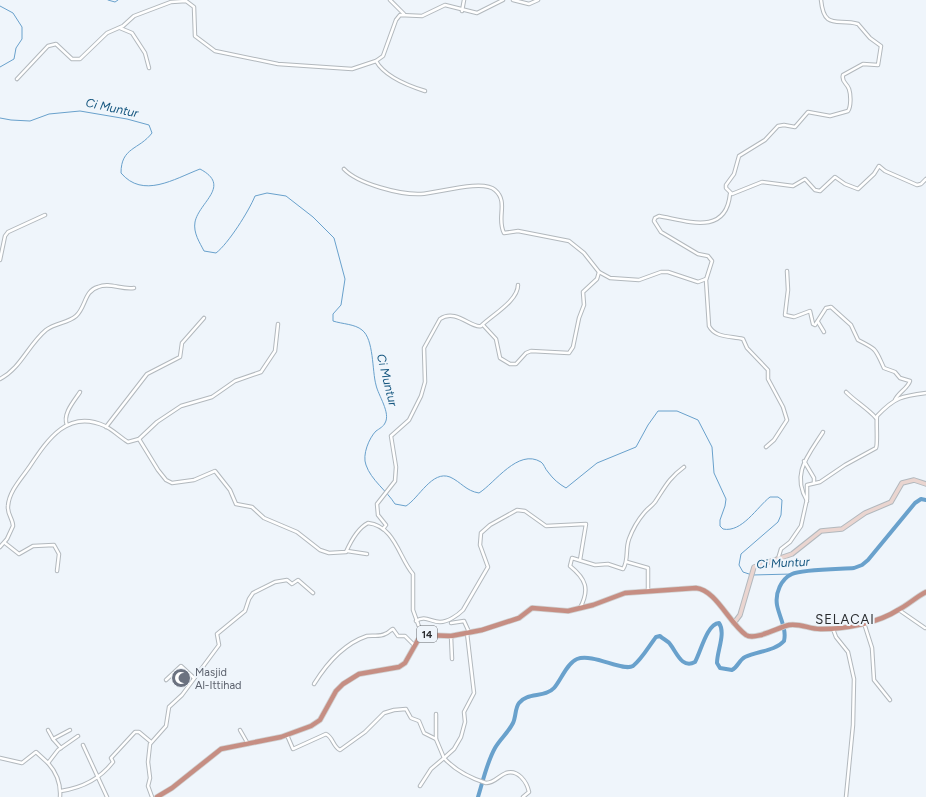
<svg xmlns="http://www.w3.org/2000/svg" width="926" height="797" viewBox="0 0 926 797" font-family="Figtree,sans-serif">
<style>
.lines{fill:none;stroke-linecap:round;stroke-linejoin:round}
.stream{stroke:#69a1cc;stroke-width:1}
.river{stroke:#69a1cc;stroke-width:4}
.minor-casing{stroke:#b2b8bd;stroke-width:4.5}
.secondary-casing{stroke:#b2b8bd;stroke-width:5.5}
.trunk-casing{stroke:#d0d1d1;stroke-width:6}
.minor{stroke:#fff;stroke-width:2.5}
.secondary{stroke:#ead5d0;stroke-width:3.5}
.trunk{stroke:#c68e83;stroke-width:4.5}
.labels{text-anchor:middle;stroke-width:4;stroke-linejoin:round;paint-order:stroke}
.shield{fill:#eff5fb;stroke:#65686c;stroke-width:1}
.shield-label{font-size:10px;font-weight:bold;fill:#2a2c2f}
.worship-label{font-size:11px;fill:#5b616d;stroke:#eff5fb;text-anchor:start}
.water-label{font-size:12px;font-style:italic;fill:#15567f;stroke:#eff5fb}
.quarter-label{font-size:13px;letter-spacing:1px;fill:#2a2c2f;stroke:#eff5fb}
</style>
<rect width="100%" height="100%" fill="#eff5fb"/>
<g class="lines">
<g class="stream">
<path d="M108,0L115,2L118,0"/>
<path d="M0,6L13,13L22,27V39L16,48L14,59L0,67"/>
<path d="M0,118L11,120L30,121L49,114L80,111L127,119L149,125L152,133C139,150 121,147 121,173C143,199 174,179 200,169C232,186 199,202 195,222C193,233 200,243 204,251L216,253C228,244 249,211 255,196L267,193L286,196L313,217L334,238L345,279L341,305L333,314V321C342,324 355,324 362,330C374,339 372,371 376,385C378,395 391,413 385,423C384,426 379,429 376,431C369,438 362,455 366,465C371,480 387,491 395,504L406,506C419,498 432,470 450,477C461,482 466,491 479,493C495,483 518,448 541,462C544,464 545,469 548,472C553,479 559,484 566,488L597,463L636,447L648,425L658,411H677L698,420L712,447L714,473L726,499L725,506L720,520V526L723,529C742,533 757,507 770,497H778L782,500L781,515L778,522L741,554L739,565L743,572L752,575L793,574"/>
</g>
<path class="river" d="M478,797C483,781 487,762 495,748C500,739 508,733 513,723C516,717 515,708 519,703C527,692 545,698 554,688C561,680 567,663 577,659C593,653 623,672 633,666C642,659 649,646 656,637L660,636C663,639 668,641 670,644C677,653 682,669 695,662C701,651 707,624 719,623C726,633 717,651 717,663L720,668L732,670C738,667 739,660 745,657C758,651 775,651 784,641C787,629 779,616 777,605C775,593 781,579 792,574C802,569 841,569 854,568L862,565L868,560L915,503L921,499L926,500"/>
<g class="minor-casing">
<g id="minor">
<path d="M390,0L404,14"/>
<path d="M513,0L529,4L538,0"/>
<path d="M821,0C824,31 838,18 858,24L870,38L881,46L878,65L863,64L843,75C841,82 847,83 849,89C851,95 851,107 848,111L830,116L808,112L795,127L784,125L778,126L765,140L739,156L734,174L726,185V188L732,194L762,182L793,186L805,179L815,190L820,191L835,177L845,184L858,189L874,174L879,166L885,171L917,185L921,184L926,179"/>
<path d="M462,11L464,0"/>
<path d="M120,28L132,33L145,53L149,68"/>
<path d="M376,61C385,77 409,86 425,91"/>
<path d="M17,79L48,46L56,44L72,59H80L107,33L123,26L134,16L171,2L186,1L194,7L195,36L215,51L278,64L352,69L376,61L383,56L396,20L400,15L422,16L445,5L477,13L503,0"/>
<path d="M344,169C358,184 401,195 421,194C438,193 483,179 495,190C509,202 496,218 504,233L518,231L569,241L584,253L599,272L597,279L583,292L584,305L579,318L573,347L569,353L531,351L526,353L516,364H510L500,358L496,339L483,325"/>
<path d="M730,194C726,236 687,221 659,216L655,218L654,221L661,232L698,254L708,256L712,261L706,280L709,326C715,338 731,336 743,339L747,348L768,370V379L783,407L787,420L774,440L766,447"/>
<path d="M0,260L5,236L8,232L45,215"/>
<path d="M787,271L788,290L785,315L794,317L810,311L813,324L815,325L826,308L831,307L851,325L858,340C878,350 875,349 884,368L895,372L900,378L910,381C908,388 898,393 895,400"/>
<path d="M599,272L610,278L639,280L661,272H668L698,282L706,279"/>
<path d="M818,322L824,332"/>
<path d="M0,379C21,368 28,345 46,330C55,323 68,323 76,316C86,307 84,291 98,287C110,282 121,290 134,288"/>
<path d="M846,392C856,402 867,408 876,418"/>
<path d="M67,425C62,414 75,400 80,392"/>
<path d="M106,427L147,374L180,357L182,343L204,318"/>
<path d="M139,439L158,470L166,480L172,483L194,480L215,471L230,490L236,504L252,507L264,518L297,532L320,550L329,553L346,552C350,543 358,528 368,523C395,526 399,558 413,574V610L422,635"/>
<path d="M804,461L814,478V483"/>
<path d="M807,501C791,473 808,456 823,432"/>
<path d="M383,529L386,525L378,515L377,504L395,481L396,467L391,436L409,420L421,396L425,382L424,348L440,319C456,308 472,329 481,326C492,315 518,301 518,285"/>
<path d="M5,543L19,554L33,546L54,545L59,554L57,571"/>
<path d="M0,547L7,539L13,526C13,519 7,514 8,506C9,491 22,478 30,466C48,439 68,409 105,426C113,430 120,437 128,442L139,439L157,422L181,406L212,397L235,381L261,372L275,351L278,324"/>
<path d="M347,551L367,554"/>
<path d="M778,559L781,549L790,542L801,526L807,499V485L820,482L845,465L876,448C878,444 876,423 877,416C895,397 902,396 926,393"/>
<path d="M627,562L648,568V590"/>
<path d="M580,608C590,589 586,579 570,566L572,558L595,565L608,564L623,569C629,560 625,550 629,539C632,531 638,520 644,513C647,509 652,506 655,502C665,487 669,478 684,467"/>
<path d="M899,610L925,628"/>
<path d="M416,621C425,615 431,622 440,622C448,622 458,615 463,610L488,567L480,545L481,533L490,525L517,510L525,511L546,526L586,524L580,560"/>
<path d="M451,623L464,621L469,632"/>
<path d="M864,623L872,648L874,680L890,700"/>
<path d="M833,629L836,637L848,652L854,679L853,725L846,797"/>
<path d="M467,633L474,693L464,712L465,722L461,737L454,749L444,758C455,770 470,778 486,783C495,783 498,776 506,773C518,769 527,782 529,792L523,797"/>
<path d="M451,636L452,659"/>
<path d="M166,680L181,666L194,678"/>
<path d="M314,684C327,663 343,644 367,636C373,635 380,637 385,634C389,633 390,630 393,629L398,636H405L414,645"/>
<path d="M48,730L53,739"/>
<path d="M240,730L248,744"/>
<path d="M287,735L293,749L326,734C333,737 333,747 340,750L365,732L384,713L394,710L406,709L411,718L419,721L424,733L436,739"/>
<path d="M83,745L107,797"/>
<path d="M61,748L53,739L70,730"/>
<path d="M0,758L22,763L36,752L48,763"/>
<path d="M420,786L431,769L444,758L436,739V714"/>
<path d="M61,791C81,788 100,779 113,762L111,758L135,732H139L151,742"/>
<path d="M60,797C61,783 57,773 48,763L58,750L78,736"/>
<path d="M152,797L148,786L150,778L148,762L150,744L166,726L169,707L182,695L219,645L217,634L245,611L249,599L253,593L275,582L287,580L292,584L298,580L313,593"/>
</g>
</g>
<g class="secondary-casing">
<path id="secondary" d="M734,623L740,615L754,567L792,554L821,531L842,529L865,513L891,502L902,483L914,480L926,484"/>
</g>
<g class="trunk-casing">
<path id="trunk" d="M157,797L172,788L221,749L281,737L311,726L320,720L336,691L343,684L359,674L399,667L405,663L418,640L425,635L451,636L482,630L519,618L532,608L568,611L593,605L625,593L696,588C716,590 729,623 746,635C755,641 779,627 789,625C801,623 811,630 822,629C846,629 878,623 898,610C908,605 916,597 926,592"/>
</g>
<use href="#minor" class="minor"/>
<use href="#secondary" class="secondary"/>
<use href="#trunk" class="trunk"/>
</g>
<defs>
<g id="mosque-disc" transform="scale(1)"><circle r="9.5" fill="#6b7280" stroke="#eff5fb"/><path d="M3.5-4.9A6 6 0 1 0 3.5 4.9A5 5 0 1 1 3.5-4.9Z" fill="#fff"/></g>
</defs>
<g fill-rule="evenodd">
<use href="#mosque-disc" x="181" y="678"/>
</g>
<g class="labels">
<rect class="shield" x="417" y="626" width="20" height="16" rx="3"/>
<g class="shield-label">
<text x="427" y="638">14</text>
</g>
<g class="worship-label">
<text x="195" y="676">Masjid<tspan x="195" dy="13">Al-Ittihad</tspan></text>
</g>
<g class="water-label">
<text transform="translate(112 108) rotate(12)" y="4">Ci Muntur</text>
<text transform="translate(387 380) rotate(76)" y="4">Ci Muntur</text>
<text transform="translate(783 563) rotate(-3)" y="4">Ci Muntur</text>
</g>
<g class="quarter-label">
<text x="845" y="624">SELACAI</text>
</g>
</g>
</svg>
